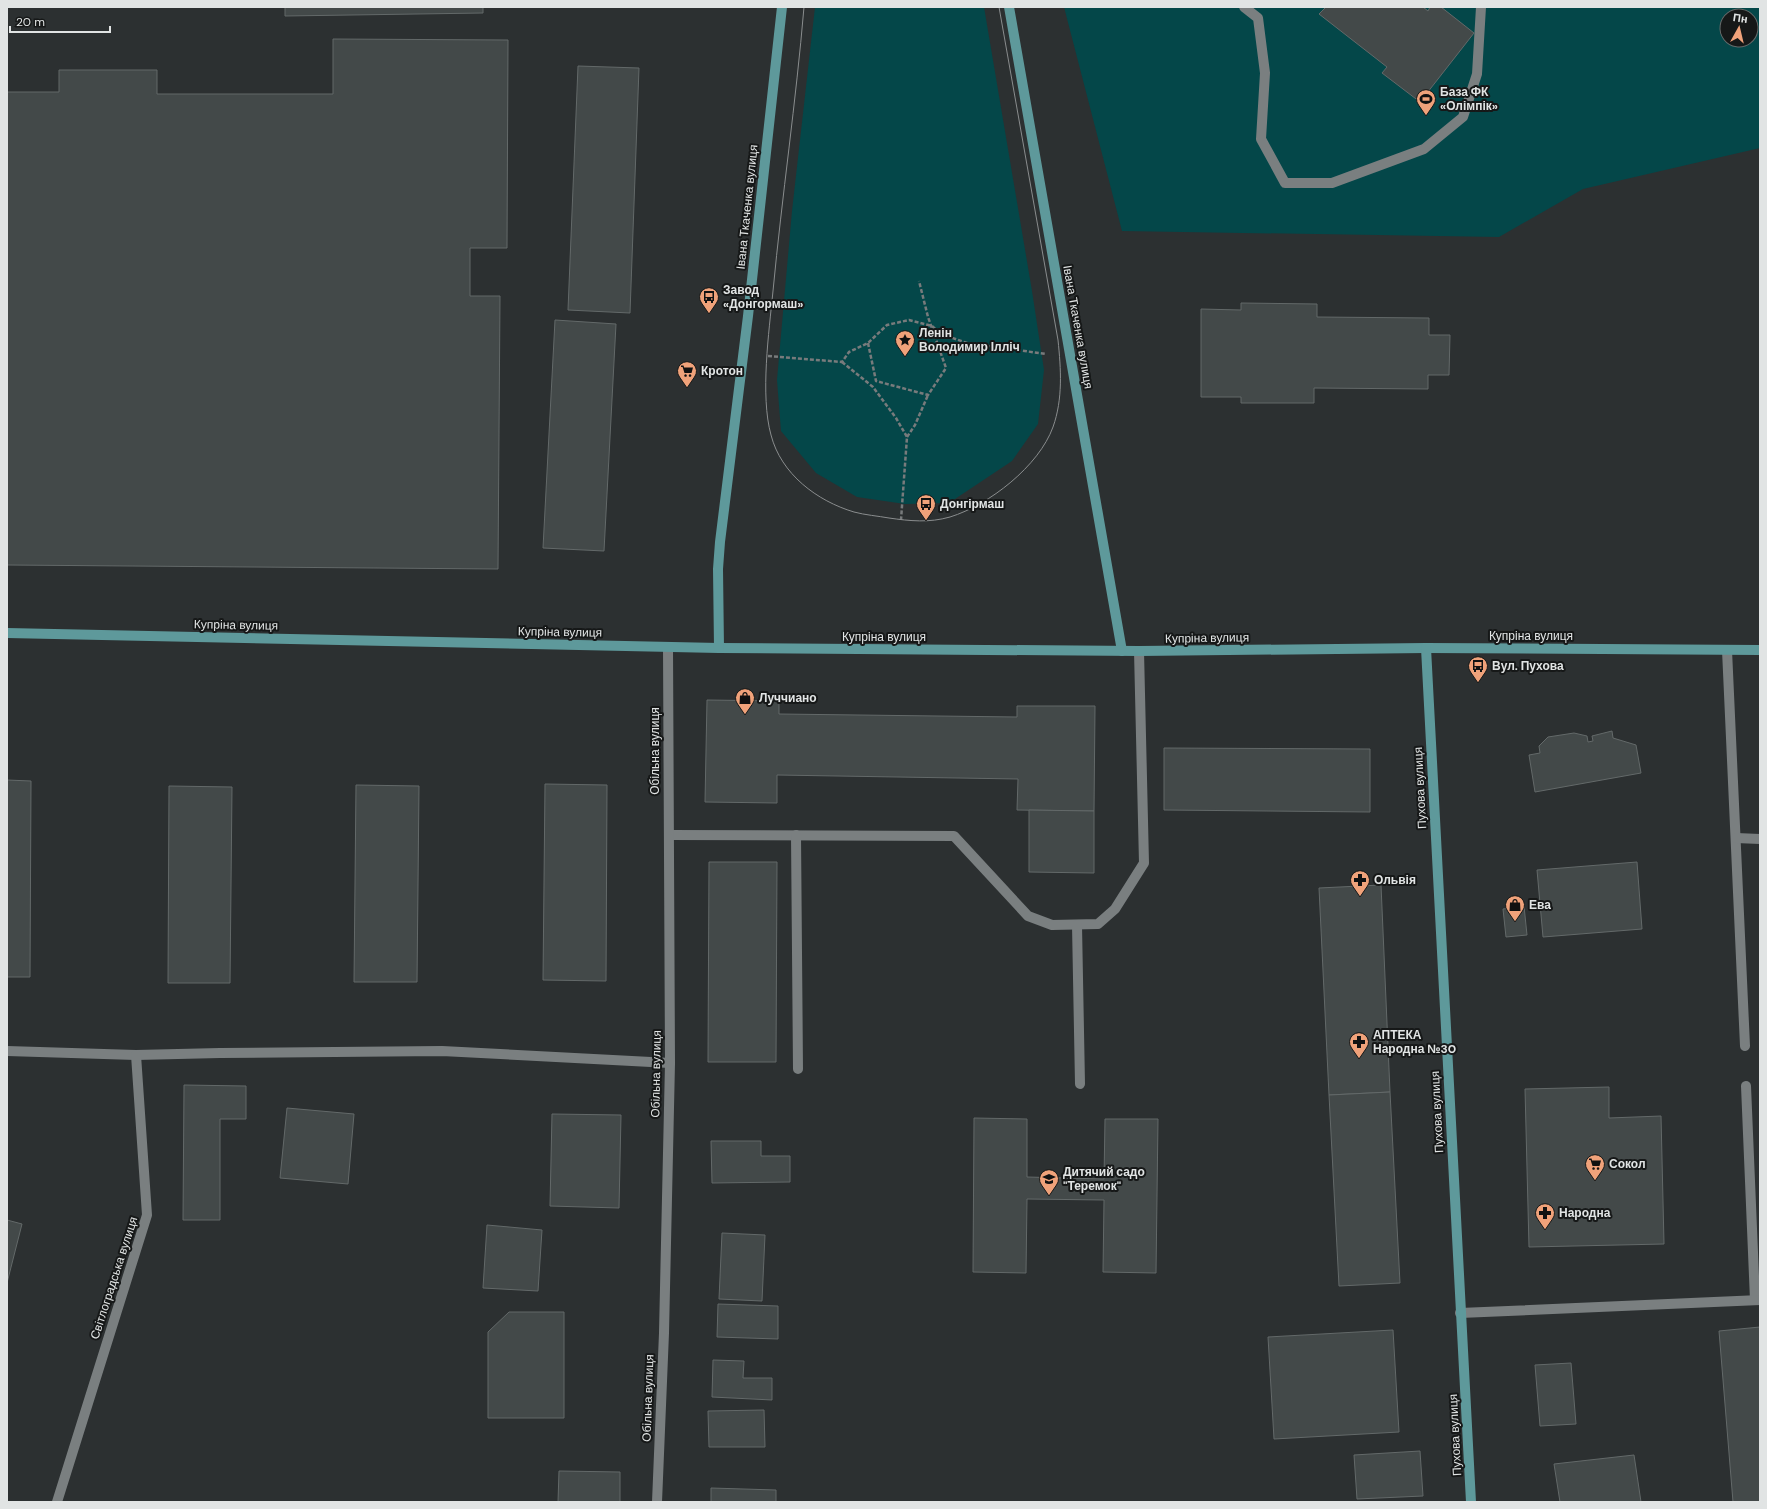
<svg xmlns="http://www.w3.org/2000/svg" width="1767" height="1509" viewBox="0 0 1767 1509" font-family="'DM Sans',sans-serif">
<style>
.green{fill:#044749;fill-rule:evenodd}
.building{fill:#434949;stroke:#636969}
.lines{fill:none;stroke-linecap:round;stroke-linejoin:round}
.path{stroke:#787b7c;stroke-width:2.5;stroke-dasharray:4 2;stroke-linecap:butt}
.service{stroke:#7a7f80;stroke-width:10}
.minor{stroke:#7a7f80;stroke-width:10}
.secondary{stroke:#5e999b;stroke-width:10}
.tram{stroke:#8a8d8e;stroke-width:1}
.labels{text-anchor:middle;stroke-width:4;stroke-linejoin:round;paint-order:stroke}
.poi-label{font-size:12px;font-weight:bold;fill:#e1e4e4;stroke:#161818;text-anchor:start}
.street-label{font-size:12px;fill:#e1e4e4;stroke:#161818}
</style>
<rect width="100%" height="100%" fill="#2c3031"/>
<g class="green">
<path d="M815,7H984L1032,291L1044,370L1038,424L1012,461L949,503L905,504L857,497L816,473L781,431L777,380L792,211Z"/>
<path d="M1064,7H1760V148L1583,189L1499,237L1122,231ZM1727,16H1751V40H1727Z"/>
</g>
<g class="building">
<path d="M285,7H483V13L285,16Z"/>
<path d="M1326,7H1423L1428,11L1430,7H1441L1474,33L1420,102L1382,73L1387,67L1319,14Z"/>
<path d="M333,39L508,40L507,248H470V296H500L498,569L7,565V92H59V70H157V94H333Z"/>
<path d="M578,66L639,68L630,313L568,310Z"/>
<path d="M1241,303L1317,304V317L1429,318V335H1450L1449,375H1428V389L1314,388V403H1241V397H1201V309L1241,310Z"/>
<path d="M555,320L616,324L604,551L543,548Z"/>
<path d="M707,700L779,701V714L1017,717V706H1095L1094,811L1017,810L1018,779L777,775V803L705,802Z"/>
<path d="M1612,731L1613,738L1636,745L1641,773L1535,792L1529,755L1540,753L1539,746L1548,737L1574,733L1587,736L1588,742L1593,741L1592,736Z"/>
<path d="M1164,748L1370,749V812L1164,810Z"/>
<path d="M7,780L31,781L30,977H7Z"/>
<path d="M545,784L607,785L606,981L543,980Z"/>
<path d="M356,785L419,786L417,982H354Z"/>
<path d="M169,786L232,787L230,983H168Z"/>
<path d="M1029,810L1094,811V873L1029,872Z"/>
<path d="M709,862H777L776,1062H708Z"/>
<path d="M1637,862L1642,929L1543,937L1537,870Z"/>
<path d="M1381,885L1390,1092L1329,1095L1319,888Z"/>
<path d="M1524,906L1527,935L1506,937L1503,909Z"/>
<path d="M184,1085L246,1086V1119H220V1220H183Z"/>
<path d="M1609,1087V1118L1661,1116L1664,1244L1529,1247L1525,1089Z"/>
<path d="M1390,1092L1400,1283L1339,1286L1329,1095Z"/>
<path d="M287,1108L354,1114L348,1184L280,1178Z"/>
<path d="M552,1114L621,1115L619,1208L550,1206Z"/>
<path d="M974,1118L1027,1119V1177L1104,1179L1105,1119H1158L1156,1273L1103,1272L1104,1200L1027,1199L1026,1273L973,1272Z"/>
<path d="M711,1141H761V1156H790V1182L712,1183Z"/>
<path d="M7,1220L22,1224L7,1283Z"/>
<path d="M487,1225L542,1230L538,1291L483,1288Z"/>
<path d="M722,1233L765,1235L762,1301L719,1299Z"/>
<path d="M718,1304L778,1306V1339L717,1337Z"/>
<path d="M509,1312H564V1418H488V1332Z"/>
<path d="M1760,1327V1502H1733L1719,1331Z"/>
<path d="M1393,1330L1399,1432L1274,1439L1268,1337Z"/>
<path d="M713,1360L744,1361L743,1378H772V1400L712,1397Z"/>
<path d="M1571,1363L1576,1424L1540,1426L1535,1365Z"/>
<path d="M764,1410L765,1447H709L708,1411Z"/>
<path d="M1420,1451L1423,1496L1357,1499L1354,1455Z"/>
<path d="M1634,1455L1641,1502H1560L1554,1464Z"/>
<path d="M559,1471L620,1472V1502H558Z"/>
<path d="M711,1488L776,1490V1502H711Z"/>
</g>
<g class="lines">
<g class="path">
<path d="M868,343L876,381L928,395L946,368L928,317L919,281"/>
<path d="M768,356L842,362L849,352L868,343L887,325L909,320L932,326L941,334L967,343L1046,354"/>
<path d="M842,362L873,387L896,418L907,437L901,520"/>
<path d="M907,437L915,425L928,395"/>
</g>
<g class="service">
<path d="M1244,7L1258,18L1265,73L1261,139L1285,183H1332L1424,149L1463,117L1477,74L1481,7"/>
<path d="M1727,650L1745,1046"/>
<path d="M669,835L954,836L1028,916L1052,925L1098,924L1115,909L1144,863L1139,651"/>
<path d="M796,835L798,1069"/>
<path d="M1736,838L1760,839"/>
<path d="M1077,925L1080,1084"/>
<path d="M7,1051L136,1055L220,1053L442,1051L670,1063"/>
<path d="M1746,1086L1755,1300"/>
<path d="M1460,1313L1760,1300"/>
</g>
<g class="minor">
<path d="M57,1502L147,1215L136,1055"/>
<path d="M657,1502L664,1333L670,1063L668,647"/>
</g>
<g class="secondary">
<path d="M1009,7L1122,651"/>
<path d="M7,633L719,648L1139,651L1426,648L1760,650"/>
<path d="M719,648L718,569L720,542L748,316L782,7"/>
<path d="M1426,648L1471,1502"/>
</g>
<path class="tram" d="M804,7C796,102 782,196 773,291C769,332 760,395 771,435C781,474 817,501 854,512C865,515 878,516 889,518C910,521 929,523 950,517C989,505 1039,466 1053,427C1063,399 1061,369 1058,340L999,7"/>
</g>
<defs>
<g id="stadium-pin" transform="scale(1)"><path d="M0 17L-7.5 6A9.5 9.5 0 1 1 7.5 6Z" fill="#f0a27a" stroke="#161818"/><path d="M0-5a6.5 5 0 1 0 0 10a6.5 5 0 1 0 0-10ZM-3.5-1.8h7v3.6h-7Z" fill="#111"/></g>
<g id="bus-pin" transform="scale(1)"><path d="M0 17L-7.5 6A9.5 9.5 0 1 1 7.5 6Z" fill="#f0a27a" stroke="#161818"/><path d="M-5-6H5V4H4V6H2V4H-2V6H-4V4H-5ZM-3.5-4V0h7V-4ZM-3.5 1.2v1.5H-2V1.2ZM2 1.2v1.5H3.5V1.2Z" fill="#111"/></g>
<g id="sight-pin" transform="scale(1)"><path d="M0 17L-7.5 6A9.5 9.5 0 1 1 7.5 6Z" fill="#f0a27a" stroke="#161818"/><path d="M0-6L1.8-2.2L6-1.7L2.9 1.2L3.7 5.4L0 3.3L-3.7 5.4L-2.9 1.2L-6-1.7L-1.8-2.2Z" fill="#111"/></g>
<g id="supermarket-pin" transform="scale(1)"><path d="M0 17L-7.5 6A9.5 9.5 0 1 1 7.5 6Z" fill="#f0a27a" stroke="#161818"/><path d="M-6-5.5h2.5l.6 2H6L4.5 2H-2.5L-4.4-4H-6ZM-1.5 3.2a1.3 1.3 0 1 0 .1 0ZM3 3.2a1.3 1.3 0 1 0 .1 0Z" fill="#111"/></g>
<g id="shop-pin" transform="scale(1)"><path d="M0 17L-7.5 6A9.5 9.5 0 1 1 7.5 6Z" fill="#f0a27a" stroke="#161818"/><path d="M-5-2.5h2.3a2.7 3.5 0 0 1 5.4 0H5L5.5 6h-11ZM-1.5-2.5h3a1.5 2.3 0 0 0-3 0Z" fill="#111"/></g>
<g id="pharmacy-pin" transform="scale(1)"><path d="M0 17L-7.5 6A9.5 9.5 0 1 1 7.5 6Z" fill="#f0a27a" stroke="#161818"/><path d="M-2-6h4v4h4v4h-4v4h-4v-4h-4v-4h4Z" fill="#111"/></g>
<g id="school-pin" transform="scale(1)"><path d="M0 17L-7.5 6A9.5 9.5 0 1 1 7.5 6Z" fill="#f0a27a" stroke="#161818"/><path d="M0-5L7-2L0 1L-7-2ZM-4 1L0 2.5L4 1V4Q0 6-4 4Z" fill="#111"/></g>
</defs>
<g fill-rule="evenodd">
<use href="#stadium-pin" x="1426" y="99"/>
<use href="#bus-pin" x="709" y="297"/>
<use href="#sight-pin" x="905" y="340"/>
<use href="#supermarket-pin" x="687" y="371"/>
<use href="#bus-pin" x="926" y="504"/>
<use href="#bus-pin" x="1478" y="666"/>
<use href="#shop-pin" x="745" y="698"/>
<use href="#pharmacy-pin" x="1360" y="880"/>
<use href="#shop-pin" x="1515" y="905"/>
<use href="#pharmacy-pin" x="1359" y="1042"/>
<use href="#supermarket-pin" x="1595" y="1164"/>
<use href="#school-pin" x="1049" y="1179"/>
<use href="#pharmacy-pin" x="1545" y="1213"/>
</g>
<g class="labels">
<g class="poi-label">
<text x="1440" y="96">База ФК<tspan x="1440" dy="14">«Олімпік»</tspan></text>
<text x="723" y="294">Завод<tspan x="723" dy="14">«Донгормаш»</tspan></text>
<text x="919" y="337">Ленін<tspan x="919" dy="14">Володимир Ілліч</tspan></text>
<text x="701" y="375">Кротон</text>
<text x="940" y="508">Донгірмаш</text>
<text x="1492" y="670">Вул. Пухова</text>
<text x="759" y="702">Луччиано</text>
<text x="1374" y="884">Ольвія</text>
<text x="1529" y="909">Ева</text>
<text x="1373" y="1039">АПТЕКА<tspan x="1373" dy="14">Народна №30</tspan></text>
<text x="1609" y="1168">Сокол</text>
<text x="1063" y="1176">Дитячий садо<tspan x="1063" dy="14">"Теремок"</tspan></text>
<text x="1559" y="1217">Народна</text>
</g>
<g class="street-label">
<text transform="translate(747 207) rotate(-84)" y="4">Івана Ткаченка вулиця</text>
<text transform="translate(1078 327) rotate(80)" y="4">Івана Ткаченка вулиця</text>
<text transform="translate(236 625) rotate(1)" y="4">Купріна вулиця</text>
<text transform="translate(560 632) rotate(1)" y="4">Купріна вулиця</text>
<text x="1531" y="640">Купріна вулиця</text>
<text x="884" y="641">Купріна вулиця</text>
<text transform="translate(1207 638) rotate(-1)" y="4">Купріна вулиця</text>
<text transform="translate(655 751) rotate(-90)" y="4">Обільна вулиця</text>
<text transform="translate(1420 788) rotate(-93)" y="4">Пухова вулиця</text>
<text transform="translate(656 1074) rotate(-89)" y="4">Обільна вулиця</text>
<text transform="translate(1437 1112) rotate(-93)" y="4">Пухова вулиця</text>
<text transform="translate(114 1278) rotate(-72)" y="4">Світлоградська вулиця</text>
<text transform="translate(648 1398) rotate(-88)" y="4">Обільна вулиця</text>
<text transform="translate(1455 1435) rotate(-93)" y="4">Пухова вулиця</text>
</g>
</g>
<rect width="1767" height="1509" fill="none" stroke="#e1e4e4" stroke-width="16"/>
<g transform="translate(1739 28) rotate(8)"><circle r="19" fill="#161818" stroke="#676a6a"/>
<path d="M0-3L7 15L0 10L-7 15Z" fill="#f0a27a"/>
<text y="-6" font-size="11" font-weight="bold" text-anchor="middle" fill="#e1e4e4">Пн</text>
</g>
<path d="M10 26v6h100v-6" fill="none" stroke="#e1e4e4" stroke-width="2"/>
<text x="16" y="26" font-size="12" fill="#e1e4e4" stroke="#161818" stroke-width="3" paint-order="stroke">20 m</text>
</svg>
